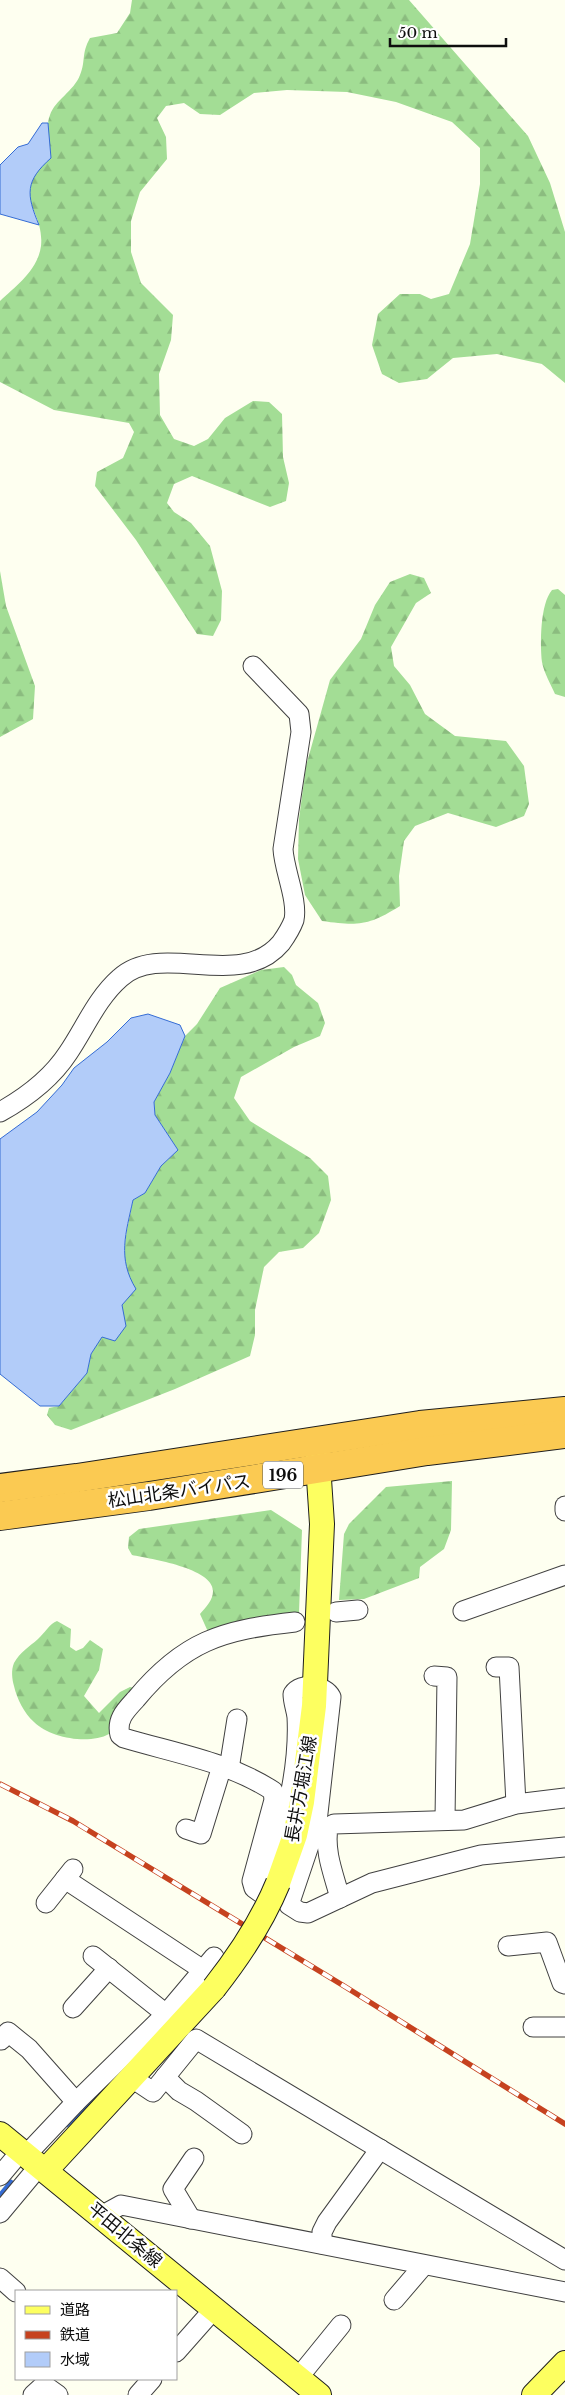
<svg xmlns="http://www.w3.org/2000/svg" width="565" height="2395" viewBox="0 0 565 2395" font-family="'Libre Baskerville','Noto Sans JP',serif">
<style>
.forest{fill:url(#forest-firs)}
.water{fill:#b2ccf9;stroke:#356cd4}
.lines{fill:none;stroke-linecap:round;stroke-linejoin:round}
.stream{stroke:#356cd4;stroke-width:4.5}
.minor-casing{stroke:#414141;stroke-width:21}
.major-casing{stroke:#1f1f1f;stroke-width:26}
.highway-casing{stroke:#1f1f1f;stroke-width:30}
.minor{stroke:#fff;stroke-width:19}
.major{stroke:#fdff60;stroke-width:24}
.highway{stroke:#fbca52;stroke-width:28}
.rail-casing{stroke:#c6421f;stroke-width:5.5}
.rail{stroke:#fff;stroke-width:4;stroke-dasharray:11;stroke-linecap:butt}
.major-bridge-casing{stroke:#1f1f1f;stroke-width:26;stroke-linecap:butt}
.major-bridge{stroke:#fdff60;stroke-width:24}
.labels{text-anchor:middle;stroke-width:5;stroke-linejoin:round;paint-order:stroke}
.shield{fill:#fff;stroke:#565656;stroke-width:1}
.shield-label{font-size:16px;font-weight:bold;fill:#0e0e0e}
.street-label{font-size:18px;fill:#0e0e0e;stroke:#fff}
</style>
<defs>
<pattern id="forest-firs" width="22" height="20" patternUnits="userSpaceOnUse" patternTransform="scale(1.25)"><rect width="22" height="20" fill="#a3dd95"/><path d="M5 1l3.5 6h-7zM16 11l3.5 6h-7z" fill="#8bbc7f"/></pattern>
</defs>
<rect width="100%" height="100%" fill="#fefff0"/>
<g class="forest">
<path d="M132,0H409L528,136L550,183L565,232V383L542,364L497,354L453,358L427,379L399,383L382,374L372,345L378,314L400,294H420L431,299L449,294L470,244L480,184V148L452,122L396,102L347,92L287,90L254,93L220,115L200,114L184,103L166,106L157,118L166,137L167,159L140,192L131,221V252L141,283L173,315L171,340L159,374L160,415L174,439L194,446L208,439L225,418L253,401L269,402L282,414L283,457L289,483L286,501L270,507L192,476L174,484L167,503L174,512L191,523L210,546L222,591L221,620L213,636L197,634L136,540L95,486L97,472L123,458L134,432L129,423L54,410L0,382V301C16,286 38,270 41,246C45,206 6,198 51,157C50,145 45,127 50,115C55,100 74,91 80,75C86,61 81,54 90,38L117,33L130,13Z"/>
<path d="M0,571L6,606L35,686L33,719L0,737Z"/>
<path d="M410,574L424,578L431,593L416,603L391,647L394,666L410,685L425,714L455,736L506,741L524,766L529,804L524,816L496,827L448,813L415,826L404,841L399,876L400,906C368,926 358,926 322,921L305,895L298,859L299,819L306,766L330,680L361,639L375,605L390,582Z"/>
<path d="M558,589L565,595V697L555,694C551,685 544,673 542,662C540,644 540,604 552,590Z"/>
<path d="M284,967L292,975L296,985L318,1003L325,1023L320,1036L294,1047L241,1077L234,1098L250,1121L310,1158L328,1176L331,1200L319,1233L303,1248L279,1252L264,1267L255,1310V1335L250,1356L175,1389L71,1430L55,1425L47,1415L49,1408L59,1406L87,1373L91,1354L122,1305L135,1289C117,1258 127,1233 133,1200L145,1193L161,1166L178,1150L155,1115L154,1102L170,1073L185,1036L197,1024L220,988L261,970Z"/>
<path d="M452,1481L451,1530L444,1549L420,1567L419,1578L364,1599L339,1600L344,1534L349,1524L386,1487Z"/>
<path d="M271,1510L302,1530L299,1613L209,1634L200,1614C206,1607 213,1600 213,1591C213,1568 151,1559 132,1555L128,1548L129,1537L139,1529Z"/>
<path d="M57,1621L71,1629L70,1647L76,1651L83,1648L90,1640L103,1649L99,1670L84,1696L99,1713L120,1692L130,1687L135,1688L109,1734C89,1745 50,1738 34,1722C24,1713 17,1699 14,1686C12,1679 11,1670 14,1663C20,1652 29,1647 38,1639C44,1634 50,1623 57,1621Z"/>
</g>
<g class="water">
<path d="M42,123H48L51,158C25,181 26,194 39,225L0,214V165L18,147L28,144Z"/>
<path d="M148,1014L180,1025L185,1036L170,1073L154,1102L155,1115L178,1150L161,1166L145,1193L133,1200C126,1233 117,1258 136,1289L122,1305L126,1326L115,1341L102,1337L91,1354L87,1373L59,1406H40L0,1374V1139L37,1112L62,1085L74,1068L107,1042L131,1018Z"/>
</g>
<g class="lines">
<g class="stream">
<path d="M67,2125L116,2076"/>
<path d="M0,2195L11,2182"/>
</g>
<g class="minor-casing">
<g id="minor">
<path d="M0,1112C27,1097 51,1079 68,1053C85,1028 97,998 120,978C161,940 240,992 281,943C286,936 291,928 294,920C298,900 284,870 283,849L301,732L299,714L253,666"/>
<path d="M565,1506V1511"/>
<path d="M463,1611L565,1575"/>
<path d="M336,1612L358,1610"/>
<path d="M295,1622C222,1630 184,1641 136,1699C126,1710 116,1719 120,1735L124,1738C174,1753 229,1762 273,1791L274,1800L252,1881L254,1888L261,1893C281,1840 300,1773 297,1717C296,1709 293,1702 293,1694C301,1682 325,1685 331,1697L317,1822L289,1905L300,1912L308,1913L372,1883L481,1855L565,1847"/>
<path d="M496,1667H509L516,1804"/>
<path d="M434,1676L447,1677L445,1820"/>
<path d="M229,1769L237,1719"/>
<path d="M186,1829L201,1834L222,1766"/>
<path d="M65,1879L203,1970"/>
<path d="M340,1898C334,1875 324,1852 328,1828L334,1824L464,1820L516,1804L565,1798"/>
<path d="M46,1903L73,1869"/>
<path d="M508,1946L547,1942L562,1983L565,1984"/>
<path d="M93,1956L166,2014"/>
<path d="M73,2008L109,1968"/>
<path d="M533,2027H565"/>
<path d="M1,2040L8,2032L29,2049L76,2102"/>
<path d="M165,2077L179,2091L196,2101L242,2134"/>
<path d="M132,2078L153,2092L196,2039L565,2260"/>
<path d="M26,2155L76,2102L166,2014L214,1957"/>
<path d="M0,2176L21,2151"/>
<path d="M0,2213L40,2165"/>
<path d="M101,2216L121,2205L565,2292"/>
<path d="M191,2219L173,2189L194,2158"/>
<path d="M322,2244V2232L327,2222L380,2149"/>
<path d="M0,2278L16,2292"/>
<path d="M394,2300L424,2265"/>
<path d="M176,2352L214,2309"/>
<path d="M298,2378L341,2325"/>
<path d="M33,2395L44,2385L58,2395"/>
<path d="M138,2395L152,2379"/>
</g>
</g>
<g class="major-casing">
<g id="major">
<path d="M278,1883L295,1835L302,1802L314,1706L322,1524L317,1449"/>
<path d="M0,2134L319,2395"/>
<path d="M46,2170L214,1988"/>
<path d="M534,2395L565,2363"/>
</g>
</g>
<g class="highway-casing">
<g id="highway">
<path d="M0,1488L77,1478L420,1425L565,1411"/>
<path d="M0,1516L149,1496L427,1451L565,1434"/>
</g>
</g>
<use href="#minor" class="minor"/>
<use href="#major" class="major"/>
<use href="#highway" class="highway"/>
<g class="rail-casing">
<path id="rail" d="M0,1784L73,1821L344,1986L565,2124"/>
</g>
<use href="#rail" class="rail"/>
<g class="major-bridge-casing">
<path id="major-bridge" d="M214,1988C240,1955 262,1922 278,1883"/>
</g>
<use href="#major-bridge" class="major-bridge"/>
</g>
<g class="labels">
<rect class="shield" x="263" y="1461.5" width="40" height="27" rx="4"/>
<g class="shield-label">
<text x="283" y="1481">196</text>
</g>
<g class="street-label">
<text transform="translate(179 1491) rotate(-8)" y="6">松山北条バイパス</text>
<text transform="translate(301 1789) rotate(-80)" y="6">長井方堀江線</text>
<text transform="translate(125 2235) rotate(40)" y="6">平田北条線</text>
</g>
</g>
<rect x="15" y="2290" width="162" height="90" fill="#ffffff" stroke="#9f9f9f"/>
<rect x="25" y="2306" width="25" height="8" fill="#fdff60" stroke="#9f9f9f"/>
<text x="60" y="2315" font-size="15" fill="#0e0e0e">道路</text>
<rect x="25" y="2331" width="25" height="8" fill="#c6421f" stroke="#9f9f9f"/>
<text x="60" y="2340" font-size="15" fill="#0e0e0e">鉄道</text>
<rect x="25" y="2352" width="25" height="15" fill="#b2ccf9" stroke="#9f9f9f"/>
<text x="60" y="2365" font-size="15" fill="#0e0e0e">水域</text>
<path d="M390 38v8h116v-8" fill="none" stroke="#0e0e0e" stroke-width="2.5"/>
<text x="398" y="38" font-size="15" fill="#0e0e0e" stroke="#ffffff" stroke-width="4" paint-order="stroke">50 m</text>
</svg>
